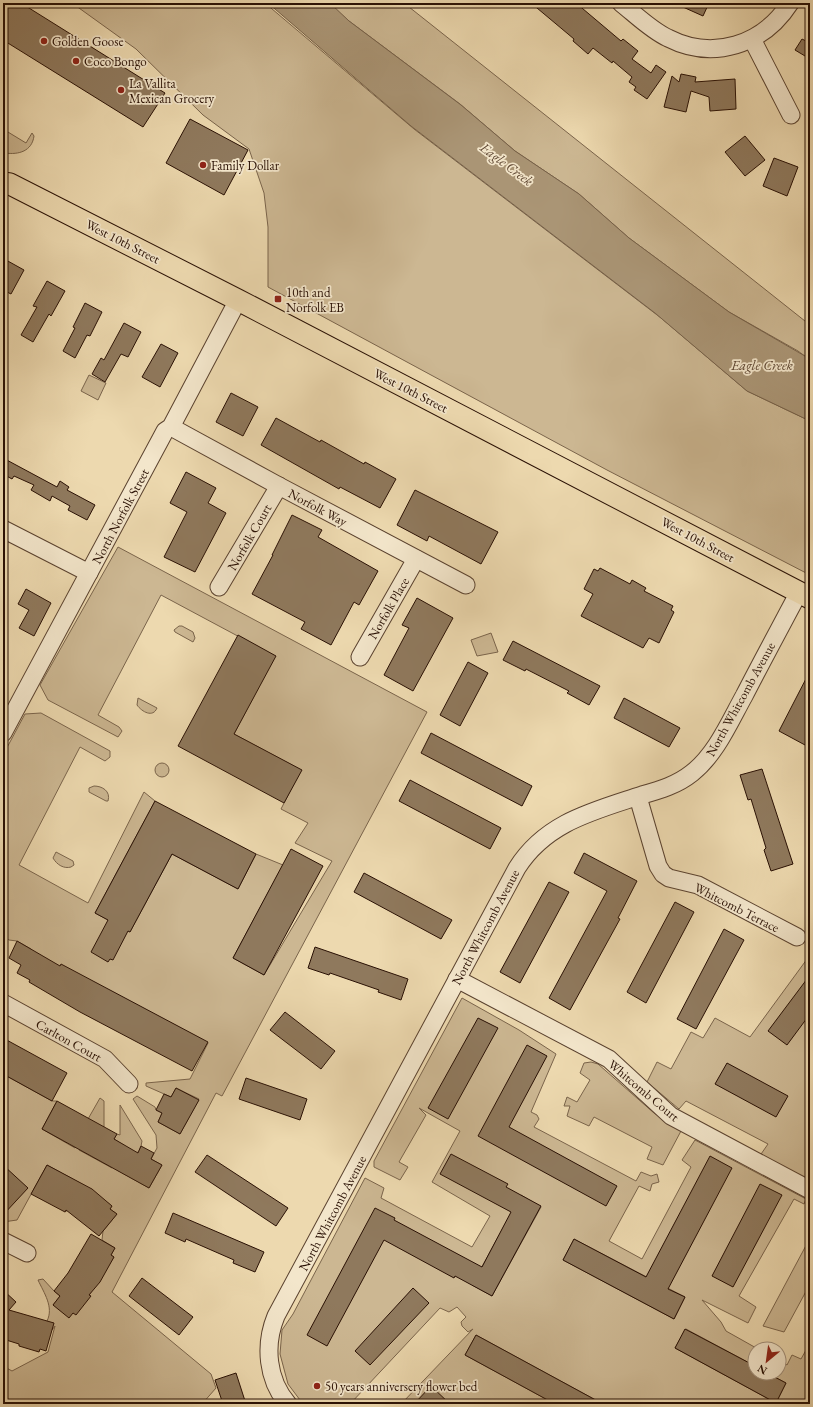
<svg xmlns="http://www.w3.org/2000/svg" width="813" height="1407" viewBox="0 0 813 1407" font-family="'EB Garamond',serif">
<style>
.green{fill:#ccb792;stroke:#7a644b;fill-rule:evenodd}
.water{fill:#aa9575;stroke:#766048}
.building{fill:#8f795d;stroke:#291004}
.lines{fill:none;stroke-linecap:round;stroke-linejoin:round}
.minor-casing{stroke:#5a422f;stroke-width:19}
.major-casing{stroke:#291004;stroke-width:23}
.minor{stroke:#f3e6cb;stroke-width:17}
.major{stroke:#edd9af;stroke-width:21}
.poi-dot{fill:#8f2418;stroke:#f3e6cb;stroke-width:1.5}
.labels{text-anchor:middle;stroke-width:3.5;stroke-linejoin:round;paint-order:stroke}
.poi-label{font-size:13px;fill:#291004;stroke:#f3e6cb;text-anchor:start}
.street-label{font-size:13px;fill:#291004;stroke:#f3e6cb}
.water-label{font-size:14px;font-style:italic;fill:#5d4531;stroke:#f3e6cb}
</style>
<rect width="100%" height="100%" fill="#edd9af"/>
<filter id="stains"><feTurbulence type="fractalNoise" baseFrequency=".005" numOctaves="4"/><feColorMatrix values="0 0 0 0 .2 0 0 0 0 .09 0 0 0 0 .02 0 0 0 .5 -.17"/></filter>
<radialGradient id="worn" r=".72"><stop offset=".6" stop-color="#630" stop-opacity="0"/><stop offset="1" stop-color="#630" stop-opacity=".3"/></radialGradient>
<g class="green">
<path d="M72,3H265L414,129L661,318L747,391L810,421V575L607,470L268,287V227L264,193L249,149L203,115L136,49Z"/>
<path d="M328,3H404L810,325V360L798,351L729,312L629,238L579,194L515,151L460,104L349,21Z"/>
<path d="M3,129L26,143L32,133L34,136C32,151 19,155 5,153L3,152Z"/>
<path d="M89,375L106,383L98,400L81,391Z"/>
<path d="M118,547L427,712L222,1096L216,1093L112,1292L211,1374L216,1388L202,1404H3V1366L12,1371L48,1352L55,1326L52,1330L47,1321C54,1307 44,1293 38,1280L43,1279L54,1291L60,1296L53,1305L73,1313L89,1295L114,1257L111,1255L115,1248L102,1240L103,1231L117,1214L110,1209L112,1206L94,1192L65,1212L80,1183L47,1165L17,1220L3,1222V1074L52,1101H57L42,1129L75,1148L91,1121L88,1119L100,1098L104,1101V1127L91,1128L79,1150L112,1168L125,1146L114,1139L117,1134L120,1135V1105L142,1141C141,1155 127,1162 117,1170L149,1188L162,1165L151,1159L157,1148L156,1135L133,1099L137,1096L155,1107L156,1110L162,1113L158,1122L180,1134L199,1099L176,1088L171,1097L146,1086V1083L190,1079L208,1043L171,1023L29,955L31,949L17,941L9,940L3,936V755L25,714L41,713L110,751V757L105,761L80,747L19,865L88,903L144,792L155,801L95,913L130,932L172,854L238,889L256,854L283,865L233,958L264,975L332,861L295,843L308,823L281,809L301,770L234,734L275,656L161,595L98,715L119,727L122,731L118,737L48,700L40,685Z"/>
<path d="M179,626H182L193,632L195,638L193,642L175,632L174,630Z"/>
<path d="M491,633L498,652L477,656L471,640Z"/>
<path d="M138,698L157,708C153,718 142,712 137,705Z"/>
<circle cx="162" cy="770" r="7"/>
<path d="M94,786C102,786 111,791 108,801H106L89,792V788Z"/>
<path d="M56,852L73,861L74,865L71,867C64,869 57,865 53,858Z"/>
<path d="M810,955V1186L759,1157L768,1144L686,1101L679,1109L647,1082L657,1062L671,1069L691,1032L703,1038L715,1018L750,1037Z"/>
<path d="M462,998L519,1030L556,1054L531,1112L537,1115L539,1119L534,1127L636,1181L641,1172L651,1176L657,1174L659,1182L652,1184L650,1191L639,1186L609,1241L642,1259L691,1167L682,1160L695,1140L806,1199L804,1204L794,1199L739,1296L756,1307L748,1323L702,1300L721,1322L726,1331L758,1349H755V1366L686,1329L675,1348L776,1403L786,1383L767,1373H779V1360L787,1365L792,1355L801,1359L810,1343V1404H603L476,1335L465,1355L555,1404H537L535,1403L534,1404H401L473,1329L468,1332L462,1326L461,1322L466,1317L457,1307L449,1312L440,1308L350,1404H303L288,1384L280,1354L282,1330L293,1314L365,1178L384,1188L381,1198L472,1247L490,1216L432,1182L460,1131L419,1108L426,1115L399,1162L408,1167L400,1180L374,1167V1161ZM521,1195L541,1207L492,1296L472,1285ZM574,1239L685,1297L674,1319L563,1260Z"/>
<path d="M591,1062L598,1064L654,1113L681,1131L663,1165L647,1159L652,1147L594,1117L589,1126L567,1116L570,1106H564L567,1097L577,1102L590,1080L580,1073L584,1063Z"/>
<path d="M810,1238V1284L784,1332L763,1326Z"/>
</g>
<path class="water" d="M268,3H330L349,21L461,105L515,151L579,194L629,238L729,312L810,359V421L747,391L655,313L411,126Z"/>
<g class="building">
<path d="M3,3H21L165,93L143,127L3,40Z"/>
<path d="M531,3H576L621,41L623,39L638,51L632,59L651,73L656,65L666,72L647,99L634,90L636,87L629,82L632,77L613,61L612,63L593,48L588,54L573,41L574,39Z"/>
<path d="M674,3H709L703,16Z"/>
<path d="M802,39L810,43V59L795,50Z"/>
<path d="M681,74L696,77L695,82L735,79L736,109L710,111L709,97L691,91L686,112L664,107L672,76L679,82Z"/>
<path d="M190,119L248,150L224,195L166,163Z"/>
<path d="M745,136L765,160L745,176L725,152Z"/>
<path d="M774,158L798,167L787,196L763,186Z"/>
<path d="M6,260L24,270L11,294L3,290V266Z"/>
<path d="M47,281L65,291L51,316L49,314L33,342L21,335L37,307L33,306Z"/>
<path d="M85,303L102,312L90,336L87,335L75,358L63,351L75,328L73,327Z"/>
<path d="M124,323L141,332L128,357L121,354L105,382L92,374L101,358L104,360Z"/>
<path d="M161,344L178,353L160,387L142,377Z"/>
<path d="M231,393L258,407L243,436L216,422Z"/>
<path d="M276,418L320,442L321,440L364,464L365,462L396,479L380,508L340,487L339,489L261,445Z"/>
<path d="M3,458L57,487L60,481L69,487L67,490L95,505L87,520L68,510L70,506L52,496L50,501L31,490L34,485L14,476L12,479L3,474Z"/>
<path d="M186,472L216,488L208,503L226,513L195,572L164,557L187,512L170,503Z"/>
<path d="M415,490L498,532L481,564L429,536L427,541L397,525Z"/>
<path d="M292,515L322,530L318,537L378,571L359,605L354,602L331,645L301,629L305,622L252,594L273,555H272Z"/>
<path d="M600,568L630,584L632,580L646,588L644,591L673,606L671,610L674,612L659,643L649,638L643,648L581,616L593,594L584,589L594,569L598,571Z"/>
<path d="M26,589L51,603L34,636L19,628L29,610L18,604Z"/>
<path d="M417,598L453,618L413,691L384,675L409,628L402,625Z"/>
<path d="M238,635L276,656L234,734L302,770L284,803L178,746Z"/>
<path d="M513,641L600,686L589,705L567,693L569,691L526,669L525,671L503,660Z"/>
<path d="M468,662L488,673L460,726L440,715Z"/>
<path d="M810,671V735L805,745L779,731Z"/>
<path d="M624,698L680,728L669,747L614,718Z"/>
<path d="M431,733L532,786L522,806L421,753Z"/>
<path d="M762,769L793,864L771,871L764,850L766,848L751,799L748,800L740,775Z"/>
<path d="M410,780L501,828L490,849L399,801Z"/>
<path d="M155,801L256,854L238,889L172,854L130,932L128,931L113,960L110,959L108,962L91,952L108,920L95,913Z"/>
<path d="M291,849L323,866L264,975L233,958Z"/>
<path d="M584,853L637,881L618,918L620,919L570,1010L549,998L607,891L574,873Z"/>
<path d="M364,873L452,920L441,939L354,892Z"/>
<path d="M549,882L569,892L520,983L500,972Z"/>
<path d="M675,902L694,912L646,1003L627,992Z"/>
<path d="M724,929L744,940L696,1029L677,1019Z"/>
<path d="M17,941L60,966L61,964L208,1042L192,1071L80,1012L29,982L30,980L17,973L21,965L9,958Z"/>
<path d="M315,947L408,979L401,1000L378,992L379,990L330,973L329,975L308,968Z"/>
<path d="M810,975V1014L787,1045L768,1031Z"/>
<path d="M285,1012L335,1051L321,1069L270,1030Z"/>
<path d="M478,1018L498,1028L448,1119L428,1108Z"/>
<path d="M3,1038L67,1073L52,1101L3,1074Z"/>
<path d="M527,1045L547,1056L509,1127L617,1186L606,1206L478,1136Z"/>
<path d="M727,1063L788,1096L776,1117L715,1084Z"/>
<path d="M246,1078L307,1099L300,1120L239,1099Z"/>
<path d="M176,1088L199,1100L180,1134L158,1122L162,1113L156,1110L164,1094L171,1097Z"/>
<path d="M57,1101L117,1134L114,1139L138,1153L141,1146L154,1153L151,1159L162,1165L149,1188L42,1129Z"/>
<path d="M451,1154L508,1184L506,1187L541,1206L492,1296L455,1276L454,1278L384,1240L327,1346L307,1335L375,1208L395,1218L394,1220L482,1267L511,1212L440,1174Z"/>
<path d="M207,1155L288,1208L276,1226L195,1172Z"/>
<path d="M710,1156L732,1168L668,1289L685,1297L674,1319L563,1260L574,1239L646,1277Z"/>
<path d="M3,1165L28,1188L3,1215Z"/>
<path d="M47,1165L92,1189L112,1206L110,1209L117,1214L99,1236L66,1210L65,1212L31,1194Z"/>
<path d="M760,1184L782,1195L733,1287L712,1276Z"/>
<path d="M173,1213L264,1252L255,1272L233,1263L234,1260L186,1239L185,1242L165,1233Z"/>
<path d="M91,1234L115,1248L111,1255L114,1257L100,1282L89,1295L91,1296L76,1315L73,1313L69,1318L53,1305L60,1296L54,1291L68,1273Z"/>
<path d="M142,1278L193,1317L179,1335L129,1296Z"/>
<path d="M413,1288L429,1303L370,1365L355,1351Z"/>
<path d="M3,1290L16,1302L9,1310L54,1323L46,1351L40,1349L39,1352L19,1346V1344L3,1339Z"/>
<path d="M685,1329L755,1366V1373H767L786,1383L776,1403L675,1348Z"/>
<path d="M476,1335L603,1404H555L465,1355Z"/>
<path d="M236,1373L246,1404H223L215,1380Z"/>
<path d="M431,1386L450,1404H414Z"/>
</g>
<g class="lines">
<g class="minor-casing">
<g id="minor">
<path d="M621,3C636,15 651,30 668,38C713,61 763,45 790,3"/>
<path d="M752,39L791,115"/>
<path d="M171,427L279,486L466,585"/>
<path d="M3,529L89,573"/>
<path d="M219,587L279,486"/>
<path d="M360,657L416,559"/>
<path d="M3,733L165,431L171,427L238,300"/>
<path d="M638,797L658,866L663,874L669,878L698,885L797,937"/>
<path d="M457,979L609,1059L671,1116L810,1190"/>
<path d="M3,1003L105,1059L129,1084"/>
<path d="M3,1241L27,1253"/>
<path d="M288,1404C267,1380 264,1345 276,1316L517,868C546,822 594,811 642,795C660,790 677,785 692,773C716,754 729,723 744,696C762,661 781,626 799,592"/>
</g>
</g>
<g class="major-casing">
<path id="major" d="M3,183L10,184L238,300L810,598"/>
</g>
<use href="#minor" class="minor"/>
<use href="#major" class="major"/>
</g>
<g class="poi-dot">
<circle cx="44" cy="41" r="4"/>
<circle cx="76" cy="61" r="4"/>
<circle cx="121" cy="90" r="4"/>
<circle cx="203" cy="165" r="4"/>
<rect x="274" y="295" width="8" height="8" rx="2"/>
<circle cx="317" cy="1386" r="4"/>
</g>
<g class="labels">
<g class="poi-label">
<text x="52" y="46">Golden Goose</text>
<text x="84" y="66">Coco Bongo</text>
<text x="129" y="88">La Vallita<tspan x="129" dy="15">Mexican Grocery</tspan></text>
<text x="211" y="170">Family Dollar</text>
<text x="286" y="297">10th and<tspan x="286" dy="15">Norfolk EB</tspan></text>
<text x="325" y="1391">50 years anniversery flower bed</text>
</g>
<g class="street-label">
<text transform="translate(123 241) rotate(27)" y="5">West 10th Street</text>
<text transform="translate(411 390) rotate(27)" y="5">West 10th Street</text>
<text transform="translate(318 507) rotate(28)" y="5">Norfolk Way</text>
<text transform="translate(120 516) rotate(-62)" y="5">North Norfolk Street</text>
<text transform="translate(249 537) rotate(-60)" y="5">Norfolk Court</text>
<text transform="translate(698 539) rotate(28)" y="5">West 10th Street</text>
<text transform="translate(388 608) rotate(-60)" y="5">Norfolk Place</text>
<text transform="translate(740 699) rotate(-61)" y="5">North Whitcomb Avenue</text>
<text transform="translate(737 907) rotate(27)" y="5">Whitcomb Terrace</text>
<text transform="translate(485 927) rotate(-62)" y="5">North Whitcomb Avenue</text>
<text transform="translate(69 1040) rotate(29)" y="5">Carlton Court</text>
<text transform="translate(644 1090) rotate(40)" y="5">Whitcomb Court</text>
<text transform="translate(332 1213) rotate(-62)" y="5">North Whitcomb Avenue</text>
</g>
<g class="water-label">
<text transform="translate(507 164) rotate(37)" y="5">Eagle Creek</text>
<text x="762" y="370">Eagle Creek</text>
</g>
</g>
<rect width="813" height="1407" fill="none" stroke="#edd9af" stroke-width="16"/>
<rect x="4" y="4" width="805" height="1399" fill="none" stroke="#291004" stroke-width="2"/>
<rect x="8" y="8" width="797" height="1391" fill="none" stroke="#291004"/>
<g transform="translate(767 1361) rotate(209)"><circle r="19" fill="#f3e6cb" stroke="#a2907b"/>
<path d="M0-3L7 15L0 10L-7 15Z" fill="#8f2418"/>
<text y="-6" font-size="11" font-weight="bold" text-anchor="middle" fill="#291004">N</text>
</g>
<rect width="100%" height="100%" filter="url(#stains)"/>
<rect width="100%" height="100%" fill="url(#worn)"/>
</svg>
